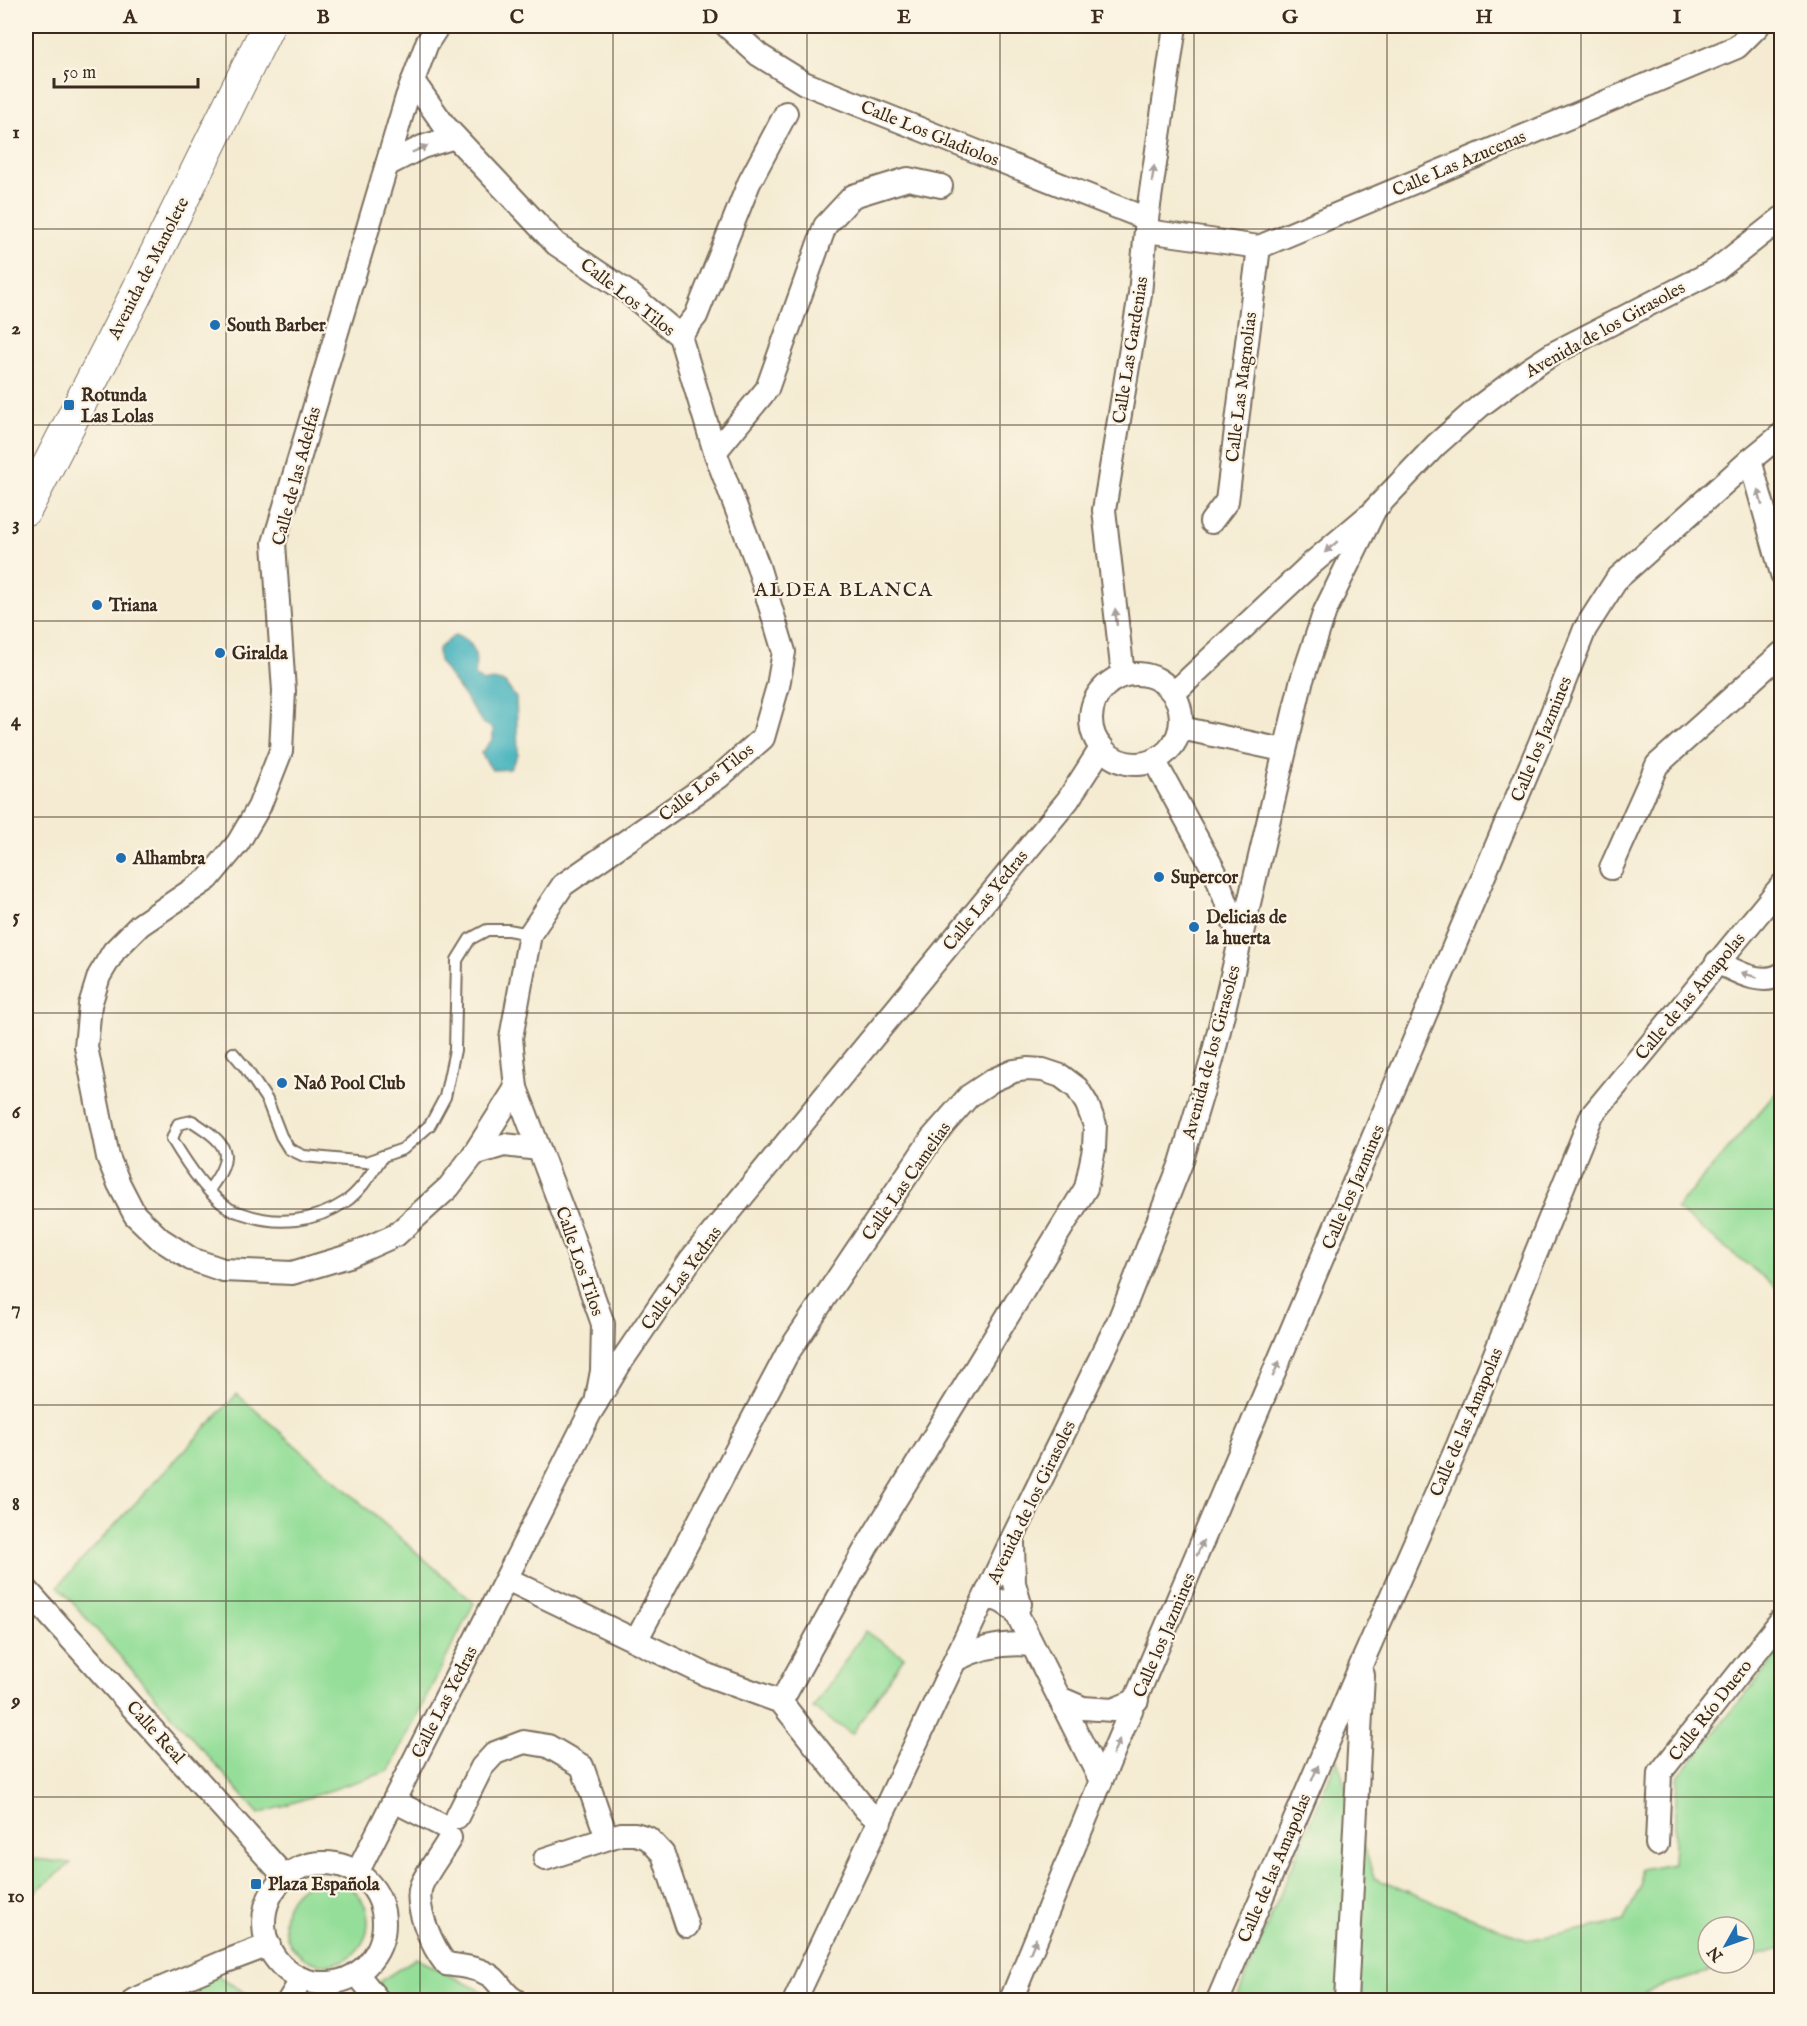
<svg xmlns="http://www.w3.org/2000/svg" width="1807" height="2026" viewBox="0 0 1807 2026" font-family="'IM FELL English',serif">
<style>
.green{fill:#95de99;stroke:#68845c;stroke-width:1.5}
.water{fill:#42b2bd;stroke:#3e6e6e;stroke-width:1.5}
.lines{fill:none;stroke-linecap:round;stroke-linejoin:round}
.lane-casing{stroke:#7c6e5d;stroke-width:14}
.street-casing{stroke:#7c6e5d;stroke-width:26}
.secondary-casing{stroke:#7c6e5d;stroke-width:34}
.lane{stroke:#fff;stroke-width:10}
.street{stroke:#fff;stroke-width:22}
.secondary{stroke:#fff;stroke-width:32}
.oneway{fill:#a79f9a}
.grid{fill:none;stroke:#3b2a1e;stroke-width:1.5;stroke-opacity:0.55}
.poi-dot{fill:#1f6fb2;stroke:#fcf5e5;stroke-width:2}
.labels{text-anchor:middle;stroke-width:4.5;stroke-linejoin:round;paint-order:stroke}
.street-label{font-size:18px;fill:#3b2a1e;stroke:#fcf5e5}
.poi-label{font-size:18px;font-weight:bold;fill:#3b2a1e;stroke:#fcf5e5;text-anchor:start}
.neighbourhood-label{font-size:20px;letter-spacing:1.5px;fill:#3b2a1e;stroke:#fcf5e5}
.neatline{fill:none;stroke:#3b2a1e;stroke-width:2}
.grid-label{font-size:20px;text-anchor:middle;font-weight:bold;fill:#3b2a1e}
</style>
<rect width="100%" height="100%" fill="#fcf5e5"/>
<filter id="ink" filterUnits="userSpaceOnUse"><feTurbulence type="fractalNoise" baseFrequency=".0167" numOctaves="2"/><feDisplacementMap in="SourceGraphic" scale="12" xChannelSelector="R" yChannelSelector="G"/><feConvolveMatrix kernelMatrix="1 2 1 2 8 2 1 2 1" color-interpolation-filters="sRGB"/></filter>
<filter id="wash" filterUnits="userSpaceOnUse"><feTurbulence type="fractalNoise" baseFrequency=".008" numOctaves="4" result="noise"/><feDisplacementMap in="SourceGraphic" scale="24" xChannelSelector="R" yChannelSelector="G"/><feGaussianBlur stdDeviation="1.35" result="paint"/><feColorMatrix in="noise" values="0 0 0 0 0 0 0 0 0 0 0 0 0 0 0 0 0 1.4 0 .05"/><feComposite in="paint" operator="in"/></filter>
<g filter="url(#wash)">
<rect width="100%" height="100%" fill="#f4ebd2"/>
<g class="green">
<path d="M1781,1087V1291L1676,1209Z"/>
<path d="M237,1394L474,1603L389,1771L259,1814L58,1586Z"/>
<path d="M865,1631L904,1657L852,1734L813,1708Z"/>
<path d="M1781,1651V1949L1744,1960V1927H1708V1963H1736L1645,1992L1647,2000H1236L1337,1759L1374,1878L1528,1940L1624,1921L1641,1885L1640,1869L1673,1863L1677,1778Z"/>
<path d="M26,1858L71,1863L26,1899Z"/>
<circle cx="326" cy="1922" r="42"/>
<path d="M416,1958L499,2000H351Z"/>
<path d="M215,1975L258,2000H171Z"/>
</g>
<path class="water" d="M455,635C477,643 477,654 475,675L482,682L493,680L505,683L516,698L518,754L510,769L492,770L481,753L493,739V728L483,723L439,661L438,649Z"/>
</g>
<g filter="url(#ink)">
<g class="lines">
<g class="lane-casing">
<g id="lane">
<path d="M233,1053L244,1066L267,1100L281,1136L289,1149L304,1156L366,1162L403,1149L430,1125L445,1097L455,1050L457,960L470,939L487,930H508L530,934"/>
<path d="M209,1190C236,1154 228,1144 192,1121L178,1124L172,1139C185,1161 206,1193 227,1207C231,1211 238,1212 244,1214C277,1226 315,1222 345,1202C361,1191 372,1172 383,1156"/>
</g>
</g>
<g class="street-casing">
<g id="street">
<path d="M438,26L427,43L407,97L274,543L284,691L281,751L259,807L238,843L208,879L140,925L114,951L99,976L90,1005L86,1047L108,1157L119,1184L135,1215L160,1239L191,1259L223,1270L292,1273L349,1256L396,1235L449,1187L474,1154L516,1088"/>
<path d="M727,26L759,55L804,83L1147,219"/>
<path d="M413,81L444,125L556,244L629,293L680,336L715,452L758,566L784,652L778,686L763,738L719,777L563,885L530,934L511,1038L516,1088L571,1233L603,1324L602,1371L596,1403"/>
<path d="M387,165L422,147L455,137"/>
<path d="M1147,231L1259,247L1737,47L1758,26"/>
<path d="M680,336L696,316L749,183L786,113"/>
<path d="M715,452L767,389L825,226L853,196L908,179L941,186"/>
<path d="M1750,460L1782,574"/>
<path d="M1211,522L1227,501L1259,247"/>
<circle cx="1136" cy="719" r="45"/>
<path d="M1123,675L1104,510L1140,294L1147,219L1175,26"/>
<path d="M1174,693L1310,565L1368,516"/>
<path d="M1181,728L1283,750"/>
<path d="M1154,760L1215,872L1240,939"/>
<path d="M1611,868L1657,765L1782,653"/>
<path d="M1717,962C1736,971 1761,987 1782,974"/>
<path d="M474,1154L504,1145L539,1149"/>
<path d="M1013,1543L1014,1583L1020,1604L1016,1612"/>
<path d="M507,1579L707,1675L781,1702L865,1809L880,1822"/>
<path d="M26,1589L285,1877"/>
<path d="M984,1601C997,1595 1006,1604 1016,1612L1101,1781"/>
<path d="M637,1639L787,1354L932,1138L969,1096L993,1080L1014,1071L1027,1069L1043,1070L1061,1076L1077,1088L1087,1104L1095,1125L1094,1149L1086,1188L867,1546L781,1702"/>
<path d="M957,1659C981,1647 1005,1642 1032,1645"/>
<path d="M1062,1699L1083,1708L1113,1710L1137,1700"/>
<path d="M394,1801L445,1827"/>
<path d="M457,1817L482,1767L495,1753L524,1742L548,1746L582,1766L607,1838"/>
<path d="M450,1838C443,1851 426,1873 421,1886C414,1908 433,1948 446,1964C461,1966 480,1968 492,1977C501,1984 504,1995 515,2000"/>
<path d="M1657,1844L1660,1773L1782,1619"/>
<path d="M545,1859L621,1834H635L648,1838L663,1854L687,1926"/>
<circle cx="324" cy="1923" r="60"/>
<path d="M357,1873L590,1413L621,1362L691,1259L1068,800L1102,747"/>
<path d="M357,1974L378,2000"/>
<path d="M134,2000L224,1962L269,1945"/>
<path d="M289,2000L302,1979"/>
<path d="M795,2000L1013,1537L1120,1318L1181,1163L1212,1060L1301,683L1325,611L1375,509L1436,445L1480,406L1528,370L1554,353L1716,270L1782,218"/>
<path d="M1011,2000L1101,1781L1540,743L1585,629L1617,579L1750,460L1782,434"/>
<path d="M1218,2000L1364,1658L1458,1445L1592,1115L1782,885"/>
<path d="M1346,2000L1363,1675"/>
</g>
</g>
<g class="secondary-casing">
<path id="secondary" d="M26,509L134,298L268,26"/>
</g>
<use href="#lane" class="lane"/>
<use href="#street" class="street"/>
<use href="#secondary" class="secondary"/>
</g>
<defs><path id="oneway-solid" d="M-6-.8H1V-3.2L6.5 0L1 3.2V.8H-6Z" transform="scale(1.5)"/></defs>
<g class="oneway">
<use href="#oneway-solid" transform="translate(420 149) rotate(-23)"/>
<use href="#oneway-solid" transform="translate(1153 174) rotate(-82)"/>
<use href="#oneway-solid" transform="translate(1760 497) rotate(-105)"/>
<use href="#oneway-solid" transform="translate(1331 547) rotate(139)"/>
<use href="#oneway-solid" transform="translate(1116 617) rotate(-96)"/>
<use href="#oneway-solid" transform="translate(1749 975) rotate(-164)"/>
<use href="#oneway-solid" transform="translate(1276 1369) rotate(-67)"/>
<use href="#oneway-solid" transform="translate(1200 1548) rotate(-67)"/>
<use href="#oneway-solid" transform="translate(1116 1747) rotate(-66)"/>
<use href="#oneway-solid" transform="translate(1315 1773) rotate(-67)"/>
<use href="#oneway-solid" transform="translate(1033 1946) rotate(-68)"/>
</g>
</g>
<path class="grid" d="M226,26V2000M420,26V2000M613,26V2000M807,26V2000M1000,26V2000M1194,26V2000M1387,26V2000M1581,26V2000M26,229H1782M26,425H1782M26,621H1782M26,817H1782M26,1013H1782M26,1209H1782M26,1405H1782M26,1601H1782M26,1797H1782"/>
<g class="poi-dot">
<circle cx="215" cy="325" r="6"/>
<rect x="63" y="399" width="12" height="12" rx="3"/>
<circle cx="97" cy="605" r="6"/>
<circle cx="220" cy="653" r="6"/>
<circle cx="121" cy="858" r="6"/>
<circle cx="1159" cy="877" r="6"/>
<circle cx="1194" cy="927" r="6"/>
<circle cx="282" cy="1083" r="6"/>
<rect x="250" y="1878" width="12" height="12" rx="3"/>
</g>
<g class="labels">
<g class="street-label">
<text transform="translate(930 133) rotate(22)" y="6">Calle Los Gladiolos</text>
<text transform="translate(1459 163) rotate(-23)" y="6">Calle Las Azucenas</text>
<text transform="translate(148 268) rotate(-63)" y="6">Avenida de Manolete</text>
<text transform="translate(628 297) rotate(38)" y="6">Calle Los Tilos</text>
<text transform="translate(1605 329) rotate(-29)" y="6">Avenida de los Girasoles</text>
<text transform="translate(1130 350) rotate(-81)" y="6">Calle Las Gardenias</text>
<text transform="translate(1241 387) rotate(-83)" y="6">Calle Las Magnolias</text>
<text transform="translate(296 476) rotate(-75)" y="6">Calle de las Adelfas</text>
<text transform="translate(1541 739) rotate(-68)" y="6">Calle los Jazmines</text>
<text transform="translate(706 782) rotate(-38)" y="6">Calle Los Tilos</text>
<text transform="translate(985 900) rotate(-51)" y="6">Calle Las Yedras</text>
<text transform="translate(1690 996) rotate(-50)" y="6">Calle de las Amapolas</text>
<text transform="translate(1211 1052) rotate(-75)" y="6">Avenida de los Girasoles</text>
<text transform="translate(906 1181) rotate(-55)" y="6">Calle Las Camelias</text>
<text transform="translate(1353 1187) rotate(-67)" y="6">Calle los Jazmines</text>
<text transform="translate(580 1261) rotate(71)" y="6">Calle Los Tilos</text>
<text transform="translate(681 1278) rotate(-54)" y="6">Calle Las Yedras</text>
<text transform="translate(1466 1422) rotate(-67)" y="6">Calle de las Amapolas</text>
<text transform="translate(1031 1502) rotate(-64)" y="6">Avenida de los Girasoles</text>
<text transform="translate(1164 1635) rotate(-67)" y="6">Calle los Jazmines</text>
<text transform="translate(444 1702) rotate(-63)" y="6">Calle Las Yedras</text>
<text transform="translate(1710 1710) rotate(-52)" y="6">Calle Río Duero</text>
<text transform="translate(156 1732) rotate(48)" y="6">Calle Real</text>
<text transform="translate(1274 1868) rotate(-67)" y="6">Calle de las Amapolas</text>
</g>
<g class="poi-label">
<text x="227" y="331">South Barber</text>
<text x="81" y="401">Rotunda<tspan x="81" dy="21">Las Lolas</tspan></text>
<text x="109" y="611">Triana</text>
<text x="232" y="659">Giralda</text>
<text x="133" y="864">Alhambra</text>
<text x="1171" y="883">Supercor</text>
<text x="1206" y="923">Delicias de<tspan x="1206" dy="21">la huerta</tspan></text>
<text x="294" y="1089">Naô Pool Club</text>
<text x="268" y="1890">Plaza Española</text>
</g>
<g class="neighbourhood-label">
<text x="844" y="596">ALDEA BLANCA</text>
</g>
</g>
<rect width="1807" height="2026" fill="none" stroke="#fcf5e5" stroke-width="66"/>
<g transform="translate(1726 1945) rotate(230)"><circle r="28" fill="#fcf5e5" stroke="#afa495" stroke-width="1.5"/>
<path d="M0-4.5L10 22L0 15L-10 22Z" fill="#1f6fb2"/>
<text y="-9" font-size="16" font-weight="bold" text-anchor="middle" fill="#3b2a1e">N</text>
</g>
<path d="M54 78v9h144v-9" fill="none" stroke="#3b2a1e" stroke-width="3"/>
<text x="63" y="78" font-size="18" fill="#3b2a1e" stroke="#fcf5e5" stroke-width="4.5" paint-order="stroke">50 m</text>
<rect x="33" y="33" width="1741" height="1960" class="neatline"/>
<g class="grid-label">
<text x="130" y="23">A</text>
<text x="323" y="23">B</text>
<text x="517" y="23">C</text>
<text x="710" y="23">D</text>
<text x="904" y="23">E</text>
<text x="1097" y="23">F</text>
<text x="1290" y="23">G</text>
<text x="1484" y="23">H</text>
<text x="1677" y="23">I</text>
<text x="16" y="138">1</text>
<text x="16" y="334">2</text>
<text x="16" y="530">3</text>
<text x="16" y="726">4</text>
<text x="16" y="922">5</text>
<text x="16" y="1118">6</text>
<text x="16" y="1314">7</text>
<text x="16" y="1510">8</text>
<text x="16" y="1706">9</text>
<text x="16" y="1902">10</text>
</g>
</svg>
